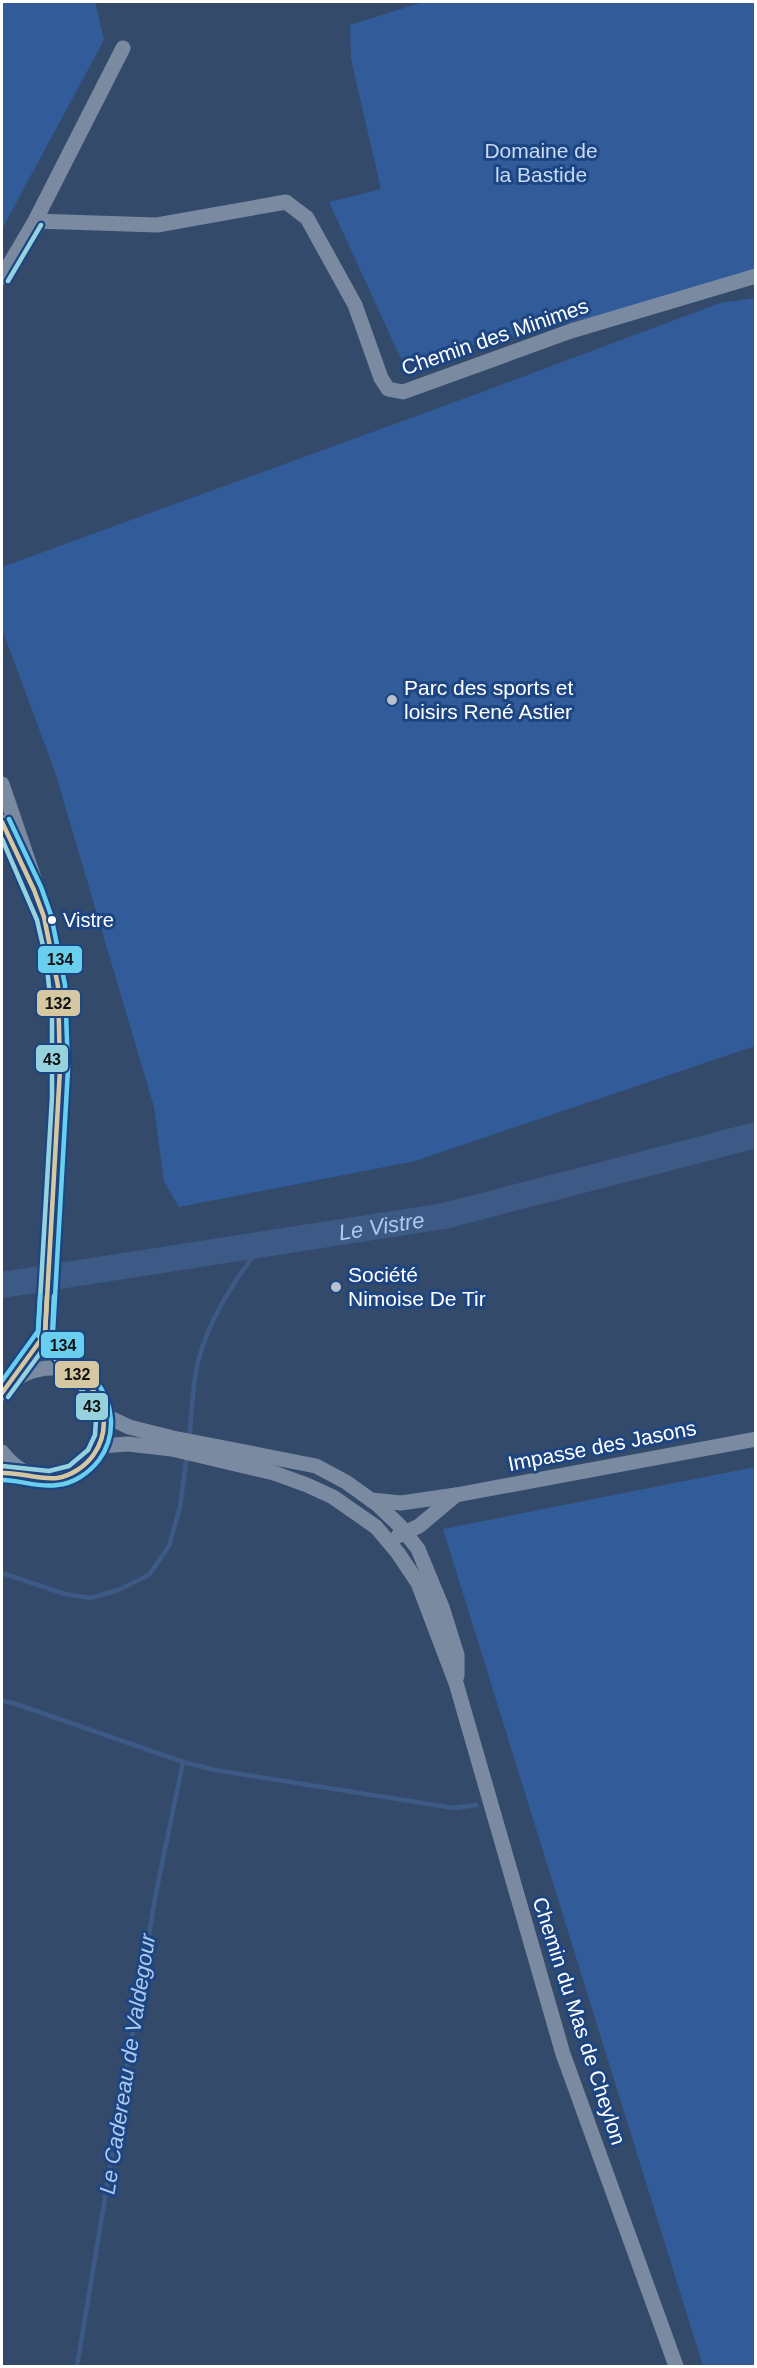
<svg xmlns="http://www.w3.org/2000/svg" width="757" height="2368" viewBox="0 0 757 2368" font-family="Helvetica,sans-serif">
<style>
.green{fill:#315b99}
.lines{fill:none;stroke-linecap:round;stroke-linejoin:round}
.stream{stroke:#3d5a86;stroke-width:4.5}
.river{stroke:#3d5a86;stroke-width:26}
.minor{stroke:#7a8aa1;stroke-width:15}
.bus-1-casing{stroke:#1d4582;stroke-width:9}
.bus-2-casing{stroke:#1d4582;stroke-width:9}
.bus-3-casing{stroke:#1d4582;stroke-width:9}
.bus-1{stroke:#d5c7a1;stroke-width:4.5}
.bus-2{stroke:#96d1de;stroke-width:4.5}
.bus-3{stroke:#69cfef;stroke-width:4.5}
.poi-dot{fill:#b8c0cb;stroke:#1d4582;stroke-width:2}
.bus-dot{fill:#fff;stroke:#1d4582;stroke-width:2}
.labels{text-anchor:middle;stroke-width:6;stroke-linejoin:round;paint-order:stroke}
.bus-label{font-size:20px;fill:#fff;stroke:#1d4582;text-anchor:start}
.park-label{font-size:21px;fill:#c6dbf7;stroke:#1d4582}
.street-label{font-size:21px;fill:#fff;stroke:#1d4582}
.poi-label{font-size:21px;fill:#fff;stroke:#1d4582;text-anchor:start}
.water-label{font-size:22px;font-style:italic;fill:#adcaf1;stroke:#1d4582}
.line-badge{stroke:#1d4582;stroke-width:2}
.pale-badge-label{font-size:16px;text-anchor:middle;font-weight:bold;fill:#111}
</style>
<rect width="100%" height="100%" fill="#344a6b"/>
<g class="green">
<path d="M2,2H95L104,40L2,229Z"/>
<path d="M423,2H755V280L402,361L329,202L381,189L351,59L350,25Z"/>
<path d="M755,298V1046L415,1161L179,1207L164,1182L154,1107L55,772L2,629V567L482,392L720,303Z"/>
<path d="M755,1467V2366H703L443,1529Z"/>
</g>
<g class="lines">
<g class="stream">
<path d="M189,1440C192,1416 192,1390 197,1366C207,1322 234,1280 262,1245"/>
<path d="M2,1573L65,1594L91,1598L118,1590L149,1575L169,1546L180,1507L187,1454"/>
<path d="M2,1701L13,1703L183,1762L215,1770L454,1808L476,1805"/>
<path d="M77,2366L156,1893L183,1762"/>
</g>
<path class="river" id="s1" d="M2,1285L444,1216L756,1135"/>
<g class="minor">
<path d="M35,221L157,225L286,202L307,218L355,305L381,378L388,389L403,392L571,331L756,276"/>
<path d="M2,277L35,221L123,48"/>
<path d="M2,784L33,875L48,930L56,974L61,1029L60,1095L45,1334L8,1385"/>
<path d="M2,822L19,862"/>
<path d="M45,1334L75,1374"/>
<path d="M2,1393C15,1376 31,1368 53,1368C68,1368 84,1377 92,1389C136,1452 49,1514 2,1452"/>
<path d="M104,1415L129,1427L173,1438L316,1466L346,1482L378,1505L400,1526L418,1549L442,1607L457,1655V1676"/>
<path d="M100,1446L128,1444L172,1449L274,1473L307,1485L333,1497L376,1527L398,1553L418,1583L456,1683L563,2054L676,2366"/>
<path d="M371,1500L401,1503L456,1495L756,1439"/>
<path d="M398,1536L419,1526L456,1495"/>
</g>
<g class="bus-1-casing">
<g id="bus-1">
<path d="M2,822L34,890L44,917L58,986L60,1069L45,1334C54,1346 63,1359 73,1371C78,1376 85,1380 90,1386C106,1406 109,1432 94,1454C86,1466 71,1476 57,1478C38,1480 20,1472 2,1473"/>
<path d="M2,1393L45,1334L47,1296"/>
</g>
</g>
<g class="bus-2-casing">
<g id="bus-2">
<path d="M8,281L41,225"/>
<path d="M2,839L37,920L46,959L52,1014V1097L38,1335L64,1371L89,1398L96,1420L95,1435L88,1450L69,1466L49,1471L2,1466"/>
<path d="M8,1397L52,1337L54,1296"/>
</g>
</g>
<g class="bus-3-casing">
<g id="bus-3">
<path d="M2,1381L38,1331L40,1296"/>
<path d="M2,1480C21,1480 38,1488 57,1485C73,1484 89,1473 99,1460C117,1435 114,1403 95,1380C90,1374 83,1371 78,1365C69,1354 61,1343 53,1332L68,1069L65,985L51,915L41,887L9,819"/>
</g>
</g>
<use href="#bus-1" class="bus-1"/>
<use href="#bus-2" class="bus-2"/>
<use href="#bus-3" class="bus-3"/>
</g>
<g class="poi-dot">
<circle cx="392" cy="700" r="6"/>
<circle cx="336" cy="1287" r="6"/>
</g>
<circle class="bus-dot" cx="52" cy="920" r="5"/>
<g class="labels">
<g class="bus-label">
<text x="63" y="927">Vistre</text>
</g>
<g class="park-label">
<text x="541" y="158">Domaine de<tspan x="541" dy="24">la Bastide</tspan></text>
</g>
<g class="street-label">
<text transform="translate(495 337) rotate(-19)" y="7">Chemin des Minimes</text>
<text transform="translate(602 1446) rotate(-11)" y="7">Impasse des Jasons</text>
<text transform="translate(579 2021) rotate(72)" y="7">Chemin du Mas de Cheylon</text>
</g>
<g class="poi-label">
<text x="404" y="695">Parc des sports et<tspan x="404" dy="24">loisirs René Astier</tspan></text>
<text x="348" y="1282">Société<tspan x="348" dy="24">Nimoise De Tir</tspan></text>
</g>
<g class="water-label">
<text dy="8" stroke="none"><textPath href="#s1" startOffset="384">Le Vistre</textPath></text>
<text transform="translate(127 2064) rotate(-81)" y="8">Le Cadereau de Valdegour</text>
</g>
</g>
<g class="line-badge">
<rect x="37" y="945" width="46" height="29" rx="6" fill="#69cfef"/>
<rect x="36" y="989" width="45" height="28" rx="6" fill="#d5c7a1"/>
<rect x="35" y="1044" width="34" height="29" rx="6" fill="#96d1de"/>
<rect x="40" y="1331" width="45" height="28" rx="6" fill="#69cfef"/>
<rect x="54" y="1360" width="46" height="29" rx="6" fill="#d5c7a1"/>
<rect x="75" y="1392" width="34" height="29" rx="6" fill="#96d1de"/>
</g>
<g class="pale-badge-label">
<text x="60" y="965">134</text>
<text x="58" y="1009">132</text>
<text x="52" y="1065">43</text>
<text x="63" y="1351">134</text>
<text x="77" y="1380">132</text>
<text x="92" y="1412">43</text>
</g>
<rect width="757" height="2368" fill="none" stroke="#ffffff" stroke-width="6"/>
</svg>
